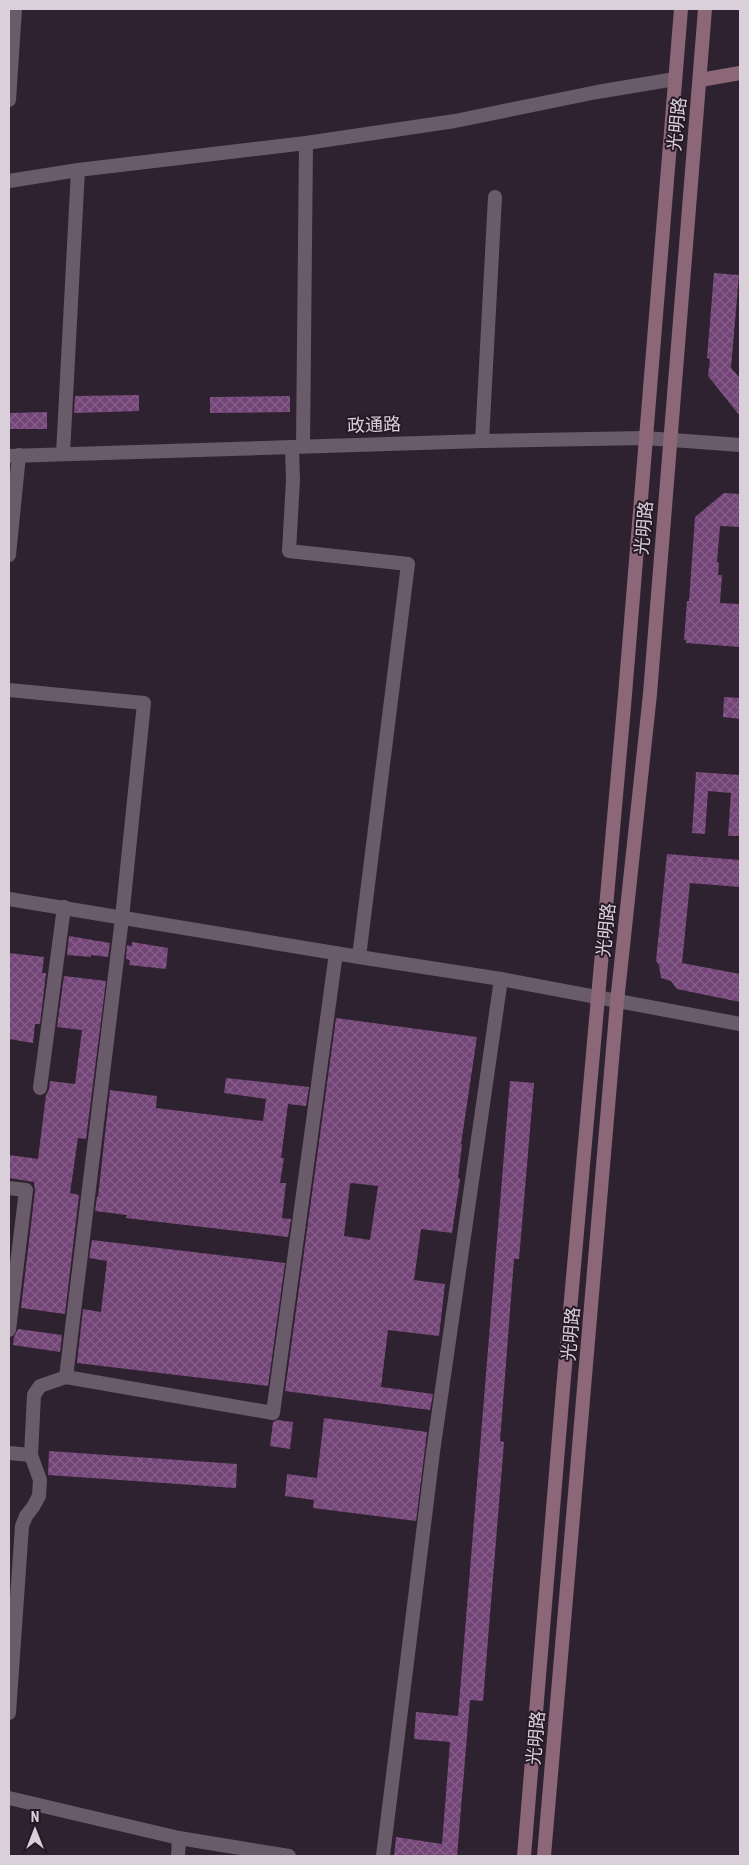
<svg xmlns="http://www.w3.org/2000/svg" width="749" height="1865" viewBox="0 0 749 1865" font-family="'Roboto Condensed','Noto Sans SC',sans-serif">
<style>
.building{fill:url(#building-cross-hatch);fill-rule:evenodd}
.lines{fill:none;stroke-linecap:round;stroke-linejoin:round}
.minor{stroke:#6a5b6b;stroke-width:14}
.tertiary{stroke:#6a5b6b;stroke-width:14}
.secondary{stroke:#8b6778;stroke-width:14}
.labels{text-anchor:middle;stroke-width:4;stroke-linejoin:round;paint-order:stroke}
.street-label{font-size:18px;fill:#d9d0da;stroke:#251926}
</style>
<defs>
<pattern id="building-cross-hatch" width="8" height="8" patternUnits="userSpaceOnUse" patternTransform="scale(1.25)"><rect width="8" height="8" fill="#734577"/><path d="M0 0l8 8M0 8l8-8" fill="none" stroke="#865f8a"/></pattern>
</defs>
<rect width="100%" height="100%" fill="#2f2230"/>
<g class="building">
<path d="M714,273L739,275L731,368L740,378V416L708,376L710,359L707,358Z"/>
<path d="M139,395V411L74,413L75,396Z"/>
<path d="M290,396V412L210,413V397Z"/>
<path d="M47,412V429H9V413Z"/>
<path d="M724,493L740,494V527L720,526L717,562L719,563L718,575H722L720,603L740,604V647L686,643V640H684L687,601H689L695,517Z"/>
<path d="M724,697L740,698V719L723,717Z"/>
<path d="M696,772L740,775V836H728L731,793L708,791L705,834L692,833Z"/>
<path d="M667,854L740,860V887L690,883L682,963L740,974V1002L677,989L671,981L661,978L659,965L656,961Z"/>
<path d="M69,936L110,943L108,957L91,955V957L67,955Z"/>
<path d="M132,942L168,948L166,969L129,965L130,960L126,959L127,945L132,946Z"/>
<path d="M9,953L44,957L42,973H46L40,1024H35L33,1043L9,1039Z"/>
<path d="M64,976L106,981L86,1139L78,1138L70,1193L79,1195L65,1314L21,1308L35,1191L34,1182L9,1178V1155L38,1159L46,1095L49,1090L50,1081L75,1084L82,1030L57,1027Z"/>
<path d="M336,1018L477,1037L461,1144H462L458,1178L460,1179L452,1233L421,1229L414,1280L445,1284L439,1336L388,1330L381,1387L433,1394L430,1410L285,1391ZM352,1183L378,1186L370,1240L344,1236L350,1184Z"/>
<path d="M226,1078L309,1087L306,1106L288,1104L281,1158H284L280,1183H286L282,1218L291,1219L288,1237L126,1218L127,1215L95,1211L97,1197H98L110,1090L157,1096L156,1108L263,1121L266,1099L224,1093Z"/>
<path d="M510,1081L534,1083L519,1259H514L500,1441L504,1442L483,1701L470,1700L457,1856H394L396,1837L442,1844L450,1742L414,1739L416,1712L458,1716Z"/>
<path d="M92,1240L285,1263L268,1386L77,1363L83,1309L101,1312L107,1261L89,1258Z"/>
<path d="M18,1329L62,1335L60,1352L13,1345L14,1337Z"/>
<path d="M324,1418L427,1432L416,1521L313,1508L314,1500L285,1496L287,1474L317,1478Z"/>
<path d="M277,1420L293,1422L290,1449L270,1446L273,1422Z"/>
<path d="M49,1451L237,1464L236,1488L48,1475Z"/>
</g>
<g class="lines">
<g class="minor">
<path d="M9,100L15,9"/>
<path d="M9,181L78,170L306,143L455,121L597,92L675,79"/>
<path d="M482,441L495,197"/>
<path d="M303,446L306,143"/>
<path d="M292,447L293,480L289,551L408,564L359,957"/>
<path d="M63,454L78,170"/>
<path d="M9,555L19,455"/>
<path d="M9,690L144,703L122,918L66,1377L273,1413L336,953"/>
<path d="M40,1088L64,907"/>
<path d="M9,1188L26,1190L9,1330"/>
<path d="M9,1453L31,1455"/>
<path d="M9,1713L22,1526L26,1516L33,1507L39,1496L40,1480L31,1455L34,1395L40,1386L66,1377"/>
<path d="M9,1798L179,1838L289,1856"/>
<path d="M178,1856L179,1838"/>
<path d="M383,1856L433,1452L501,979"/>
</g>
<g class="tertiary">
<path d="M9,456L482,441L645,438L740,445"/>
<path d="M9,899L359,957L501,979L740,1024"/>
</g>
<g class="secondary">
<path d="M700,80L740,73"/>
<path d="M524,1856L563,1389L625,695L681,9"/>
<path d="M544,1856L617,1002L650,694L705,9"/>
</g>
</g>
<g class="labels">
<g class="street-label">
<text transform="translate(677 124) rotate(-84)" y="6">光明路</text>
<text transform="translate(374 425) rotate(-2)" y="6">政通路</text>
<text transform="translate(644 528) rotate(-85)" y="6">光明路</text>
<text transform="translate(606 930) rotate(-84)" y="6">光明路</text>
<text transform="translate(571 1334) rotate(-85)" y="6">光明路</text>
<text transform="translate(536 1738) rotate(-85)" y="6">光明路</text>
</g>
</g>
<rect width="749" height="1865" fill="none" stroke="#d9d0da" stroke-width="20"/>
<g transform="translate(35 1830)" stroke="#251926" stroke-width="4" paint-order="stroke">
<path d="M0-4L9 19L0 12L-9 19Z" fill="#d9d0da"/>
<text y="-8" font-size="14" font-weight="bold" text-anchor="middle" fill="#d9d0da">N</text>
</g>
</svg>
